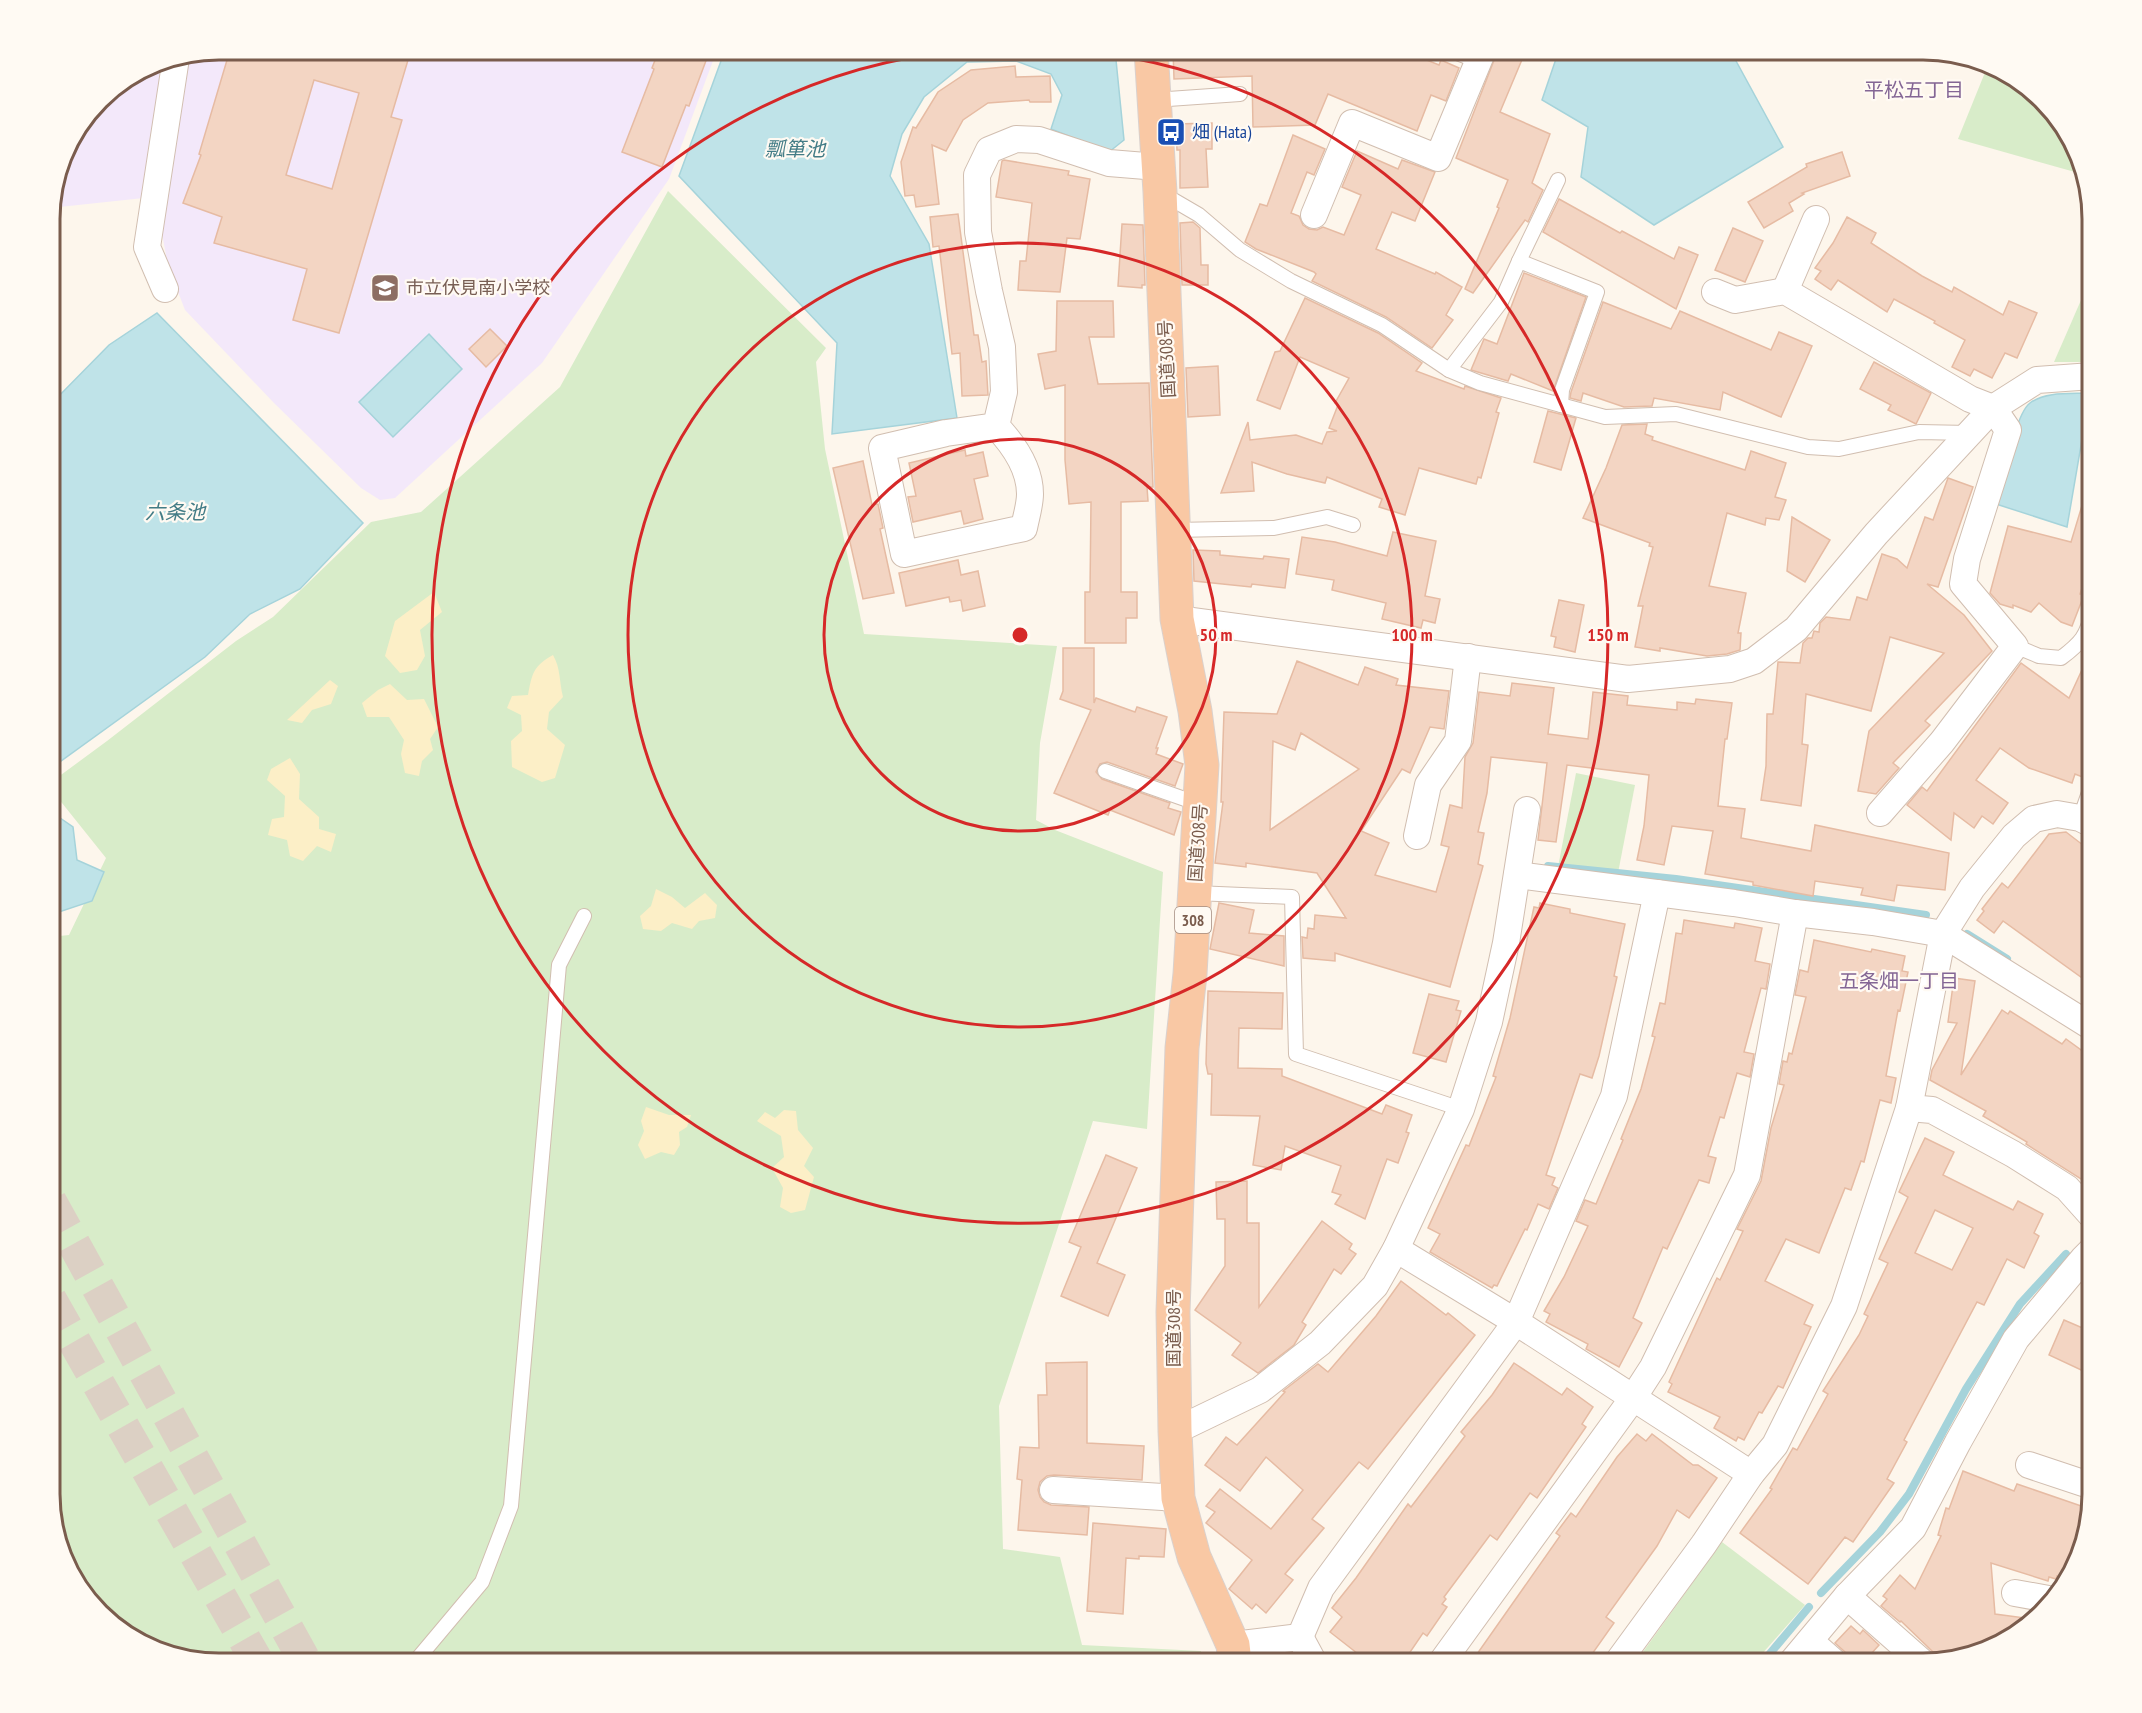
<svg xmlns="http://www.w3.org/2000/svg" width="2142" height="1713" viewBox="0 0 2142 1713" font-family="'PT Sans Narrow','Noto Sans JP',sans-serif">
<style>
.education{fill:#f3e8fa}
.green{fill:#d8ecc9}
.sand{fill:#fcefc7}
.water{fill:#bfe3e8;stroke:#a5d3da;stroke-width:1.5}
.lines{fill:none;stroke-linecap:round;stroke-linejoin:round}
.stream{stroke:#a5d3da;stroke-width:8}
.building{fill:#f3d5c3;stroke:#e6bba3;stroke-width:1.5;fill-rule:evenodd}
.motorway-tunnel{stroke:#dcd0c4;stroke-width:33;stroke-dasharray:33 16;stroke-linecap:butt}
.service-casing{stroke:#d1beb0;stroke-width:16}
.minor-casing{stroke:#d1beb0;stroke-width:28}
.trunk-casing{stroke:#dad1cd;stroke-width:35}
.service{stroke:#fff;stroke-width:14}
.minor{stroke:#fff;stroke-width:26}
.trunk{stroke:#f9c8a4;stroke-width:33}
.ring{fill:none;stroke:#d62828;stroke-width:3}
.labels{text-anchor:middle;stroke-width:4.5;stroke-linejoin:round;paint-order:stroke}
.shield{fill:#fffaf3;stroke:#a28b7f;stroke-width:1.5}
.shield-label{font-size:16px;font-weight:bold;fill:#7a5c4d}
.transit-label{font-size:18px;fill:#164399;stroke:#fffaf3;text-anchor:start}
.education-label{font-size:18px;fill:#785e54;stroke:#fffaf3;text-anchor:start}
.street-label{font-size:18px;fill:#7a5c4d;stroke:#fffaf3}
.neighbourhood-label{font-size:20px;fill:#846695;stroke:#fffaf3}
.water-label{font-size:20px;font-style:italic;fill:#437c86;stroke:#fffaf3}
.rim{fill:none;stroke:#7a5c4d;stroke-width:3}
.centre{fill:#d62828;stroke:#fffaf3;stroke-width:3}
.ring-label{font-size:18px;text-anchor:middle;font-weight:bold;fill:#d62828;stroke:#fffaf3;stroke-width:4.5;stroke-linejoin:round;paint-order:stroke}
</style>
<rect width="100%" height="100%" fill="#fdf6ec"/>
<g class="education">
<path d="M219,50H717L669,179L542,363L395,498L380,500L361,488L274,403L185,310L168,266L161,228L184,56Z"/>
<path d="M173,59L153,197L50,208L67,144L107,92L155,62Z"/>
</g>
<g class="green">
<path d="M1988,65L2034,91L2075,145L2082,174L1958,139Z"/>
<path d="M668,191L826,348L816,362L825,449L864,634L1057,646L1040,743L1036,820L1055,830L1163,872L1147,1129L1093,1121L999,1406L1003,1549L1060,1557L1082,1645L1201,1651L1202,1663H219L164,1654L108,1622L67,1569L50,1504V937L69,935L106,858L50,788V783L107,741L236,641L273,617L371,522L421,512L560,387Z"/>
<path d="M2092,275V362H2054Z"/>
<path d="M1576,773L1635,785L1618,873L1558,867Z"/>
<path d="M1722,1542L1805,1605L1754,1663H1635Z"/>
</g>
<g class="sand">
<path d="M434,592L442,612L420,630L425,656L417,670L400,673L385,656L395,621Z"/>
<path d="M553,655C561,669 559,682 563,697L549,712L547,729L565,745L555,778L542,782L512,767L511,741L522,731L521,715L507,708L512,696L528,695C532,674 533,666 553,655Z"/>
<path d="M330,680L338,686L331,704L312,710L302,723L287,720Z"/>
<path d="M390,684L407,700L424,699L438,727L430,739L433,750L422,761L419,776L405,773L401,754L404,740L389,717H367L362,703L378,690Z"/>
<path d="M290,758L300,774L299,799L319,817V829L336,834L331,852L317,846L303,861L290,856L287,840L268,835L272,819L284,817L285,796L267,780L271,769Z"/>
<path d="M656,889L672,897L685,908L705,893L717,905L715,918L699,921L692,929L672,923L661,931L643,929L640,916L651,906Z"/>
<path d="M646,1107L669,1115H691L687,1127L679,1132L680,1145L674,1155L661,1152L645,1159L638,1145L644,1131L641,1121Z"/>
<path d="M784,1110L796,1111L798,1130L813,1148L804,1166L814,1177L805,1210L791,1213L780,1207L783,1188L772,1168L784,1157L781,1136L757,1121L765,1112L775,1118Z"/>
</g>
<g class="water">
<path d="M725,50H1115L1124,140L1109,152L1051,129L1062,95L1051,74L1016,61L967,62L924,97L902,134L890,176L929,244L957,418L832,434L837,343L679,176Z"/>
<path d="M1559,50H1730L1783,147L1654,225L1581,177L1588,127L1542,100Z"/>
<path d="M157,313L363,523L300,589L250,614L205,657L50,769V405L109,345Z"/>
<path d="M429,334L462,369L393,437L359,402Z"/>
<path d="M2090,393L2067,527L1996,504C2002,483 2015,414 2030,403C2046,391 2071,394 2090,393Z"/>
<path d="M50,811L73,827L77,860L104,872L92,901L50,915Z"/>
</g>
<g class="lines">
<g class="stream">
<path d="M1548,866L1676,879L1926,915"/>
<path d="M1967,934L2007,959"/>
<path d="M1821,1593L1880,1532L1909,1494L1966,1389L2020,1304L2066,1254"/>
<path d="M1762,1663L1809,1607"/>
</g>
</g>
<g class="building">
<path d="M230,50H411L391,117L402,120L339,333L293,320L307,269L214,243L222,217L183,203L201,155L199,154ZM314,80L359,93L332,189L286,175Z"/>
<path d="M659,50H710L689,106L686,105L662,167L622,152L654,69L652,68Z"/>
<path d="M1173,50H1402L1439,65L1441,60L1459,68L1446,101L1431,95L1417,131L1328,94L1315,125L1253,127L1252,76L1174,79Z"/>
<path d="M1498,50H1526L1500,112L1550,134L1532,183L1543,190L1528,222L1525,220L1473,293L1465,289L1499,208L1497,207L1508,180L1456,158Z"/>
<path d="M1015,66L1016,77L1050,76L1051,102H1030L1029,100L988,103L963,120L946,151L932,145L939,204L916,207L914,195L905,196L901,162L913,127L916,128L938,92L971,70Z"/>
<path d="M1212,123V149H1206L1208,187L1180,188V150H1177L1176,124Z"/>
<path d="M1293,135L1325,149L1314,175L1307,172L1291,213L1299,216L1303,225L1309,229L1317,230L1323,227L1344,235L1361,195L1342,187L1357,151L1398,169L1402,160L1435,172L1415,221L1392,212L1376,249L1435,274L1436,272L1462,287L1446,315L1453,320L1432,348L1386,317L1312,281L1316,274L1314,272L1256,249L1245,242L1260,204L1267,206Z"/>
<path d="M1842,152L1850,176L1802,193L1804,194L1789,203L1793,211L1764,228L1748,202L1807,167L1806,164Z"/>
<path d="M1004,160L1069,171L1068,175L1090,179L1080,239L1067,238L1060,292L1018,290L1020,261H1026L1032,203L996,197L1002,161Z"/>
<path d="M1559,199L1620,233L1622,231L1674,259L1679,247L1698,255L1676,309L1543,232Z"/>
<path d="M958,214L974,335H978L982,362L986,361L988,395L962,396L960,353L952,354L939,246L933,247L930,217Z"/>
<path d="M1847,217L1876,233L1871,243L1922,276L1952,292L1954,287L2003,315L2009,301L2037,313L2017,358L2005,353L1992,378L1974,369L1970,376L1952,367L1965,340L1934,323L1935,321L1894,299L1887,312L1838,280L1831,290L1815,279L1821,271L1815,268L1833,243Z"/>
<path d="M1193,222L1200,228L1201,265H1208V285H1182L1180,223Z"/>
<path d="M1122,224L1143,225L1145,285H1142V288L1118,286Z"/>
<path d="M1733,228L1763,241L1745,282L1715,270Z"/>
<path d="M1524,273L1586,297L1553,391L1511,374L1508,381L1471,370L1484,339L1497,344Z"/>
<path d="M1305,298L1378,333L1422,363L1416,371L1464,389L1465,386L1501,398L1496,412L1499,413L1481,478L1478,477L1476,484L1419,468L1405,515L1379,507L1382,499L1327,477L1325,483L1287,474L1252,462L1254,491L1221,493L1248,422L1250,440L1296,435L1322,444L1327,432L1337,431L1329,428L1338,405L1335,403L1349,378L1300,357L1280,409L1257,400L1275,352L1280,351Z"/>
<path d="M1057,301H1113L1114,337H1089L1098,384L1149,383L1153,487H1147L1148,501L1121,502V592H1137V618H1126V643H1085V592H1090L1091,502L1069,504L1065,460V385L1045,389L1038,354L1056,351Z"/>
<path d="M1603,302L1671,329L1680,311L1771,350L1779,332L1812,346L1781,417L1723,392L1720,410L1654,398L1652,406L1624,407L1583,393L1581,401L1570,398L1571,392Z"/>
<path d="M490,329L507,346L486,367L469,349Z"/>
<path d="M1874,362L1931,393L1916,424L1888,410L1891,405L1860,389Z"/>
<path d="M1218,366L1220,415L1188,417L1186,368Z"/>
<path d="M1548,411L1576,418L1561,470L1534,462Z"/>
<path d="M1647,424L1645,434L1653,437L1652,440L1745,470L1751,451L1786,463L1775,497L1786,500L1779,520L1766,518L1765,525L1727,513L1709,586L1746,593L1738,633H1741L1740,650L1727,654L1707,656L1660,648V651L1635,647L1643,606H1638L1653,547L1649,546L1650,543L1583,518L1606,468L1622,425Z"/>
<path d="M965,450L966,456L983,452L988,476L974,479L983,519L964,524L961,511L913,522L908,497L916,496L909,463Z"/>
<path d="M863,461L872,505L878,504L883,528L880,529L894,593L863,599L833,468Z"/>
<path d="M1948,478L1973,487L1938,587L1927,584L1964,615L1992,651L1925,721L1930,725L1893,763L1899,768L1876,794L1858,791L1869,731L1944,653L1890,637L1871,711L1806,694L1802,744L1808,745L1801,806L1761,800L1766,766L1767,714H1773L1778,662L1800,663L1803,643L1808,638H1812L1814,631L1819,632L1820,623L1826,617L1850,620L1857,597L1867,600L1882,554L1897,559L1907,568L1925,517L1933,520Z"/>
<path d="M2087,489L2092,490V558L2080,594L2084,595L2072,626L2061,622L2039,603L2031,612L2013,605V608L2000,604L1990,593L2008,526L2071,542Z"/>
<path d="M1792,517L1830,540L1805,582L1787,571Z"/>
<path d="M1393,532L1436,541L1425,596L1440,599L1435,623L1423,620L1421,628L1382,619L1386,603L1332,590L1334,580L1296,574L1302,537L1335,542L1387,556Z"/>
<path d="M1193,550L1220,551V555L1263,559L1264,556L1289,559L1285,588L1252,584L1251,587L1194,581Z"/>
<path d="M958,560L961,575L978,571L985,606L963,611L961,600L950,602L949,597L906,606L899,573Z"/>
<path d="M1559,600L1584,605L1575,652L1554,647L1556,637L1551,636Z"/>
<path d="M1063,648H1094V703L1096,698L1135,712L1137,707L1167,717L1156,748H1158L1156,754L1183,764L1175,786L1107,762L1100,764L1096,772L1102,779L1170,803L1168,808L1181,812L1174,835L1110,810L1108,815L1054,793L1091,710L1060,699L1063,691Z"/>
<path d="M2092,648V717L2082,747L2092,751V757L2085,778L2075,774L2072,783L2029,768L2000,748L1976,780L2008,803L1993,824L1982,816L1974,828L1954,813L1951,840L1907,805L1922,787L1927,791L2021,663L2069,698Z"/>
<path d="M1297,661L1358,685L1365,667L1398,679L1396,685L1449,691L1444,729L1430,727L1410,773L1402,769L1361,831L1389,843L1375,875L1436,892L1449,847L1441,845L1450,805L1462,808L1465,757L1473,743L1479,692L1510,696L1512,683L1554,688L1548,734L1588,739L1593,692L1628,696L1627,705L1677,710V702L1695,704L1696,699L1732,703L1727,739H1725L1718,806L1745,809L1741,838L1811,851L1815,825L1949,853L1945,890L1897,885L1894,901L1861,895L1863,888L1815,881L1813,896L1753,885V882L1705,874L1713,831L1672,826L1664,865L1637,860L1644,826L1649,775L1567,765L1556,842L1538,840L1547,763L1491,757L1487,793L1478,832L1484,833L1478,864L1483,866L1450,987L1335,953V961L1303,958L1302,937L1307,938L1308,928L1314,929L1315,915L1346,918L1317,873L1246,863V867L1215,863L1223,802H1221L1224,712L1277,714ZM1301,733L1359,769L1270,830L1273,741L1295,750Z"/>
<path d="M2066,832L2092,852V985L2003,921L1994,933L1977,920L1984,911L1982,909L2002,883L2008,888L2049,834Z"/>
<path d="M1219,903L1254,910L1249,933L1284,936V966L1210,949Z"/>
<path d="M1540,903L1570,909V913L1625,924L1614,976L1617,977L1599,1056L1592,1078L1580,1074L1546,1175L1555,1178L1552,1185L1558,1188L1549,1209L1538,1204L1527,1230L1525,1229L1497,1286L1494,1285L1492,1288L1430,1252L1440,1234L1428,1228L1466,1145L1469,1146L1496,1077L1493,1076L1510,1018L1534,907L1539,908Z"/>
<path d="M1684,920L1734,928L1735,923L1762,928L1755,961L1770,964L1766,989L1761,988L1744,1052L1754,1054L1750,1077L1737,1073L1724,1118L1720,1117L1708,1156L1716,1158L1709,1183L1699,1180L1667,1249L1663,1247L1633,1318L1642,1323L1619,1367L1586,1349L1588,1344L1546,1322L1550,1314L1544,1311L1564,1277L1588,1226L1576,1221L1585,1200L1596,1204L1623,1140L1621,1139L1641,1089L1655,1037L1652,1036L1660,1003L1665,1004L1676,933L1682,934Z"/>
<path d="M1814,940L1871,952L1872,949L1905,956L1902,971L1908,972L1900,1011L1898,1010L1886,1076L1896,1078L1891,1103L1880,1100L1864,1162L1861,1161L1851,1190L1845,1188L1819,1253L1786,1239L1765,1281L1813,1305L1804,1324L1811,1327L1783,1388L1778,1386L1762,1413L1759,1412L1744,1440L1738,1437L1736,1441L1714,1428L1720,1417L1668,1392L1672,1384L1669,1382L1717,1278L1720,1280L1743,1231L1737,1229L1761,1181L1771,1128L1784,1085L1779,1084L1783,1061L1787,1062L1789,1053L1792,1054L1806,997L1795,995L1800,970L1808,972Z"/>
<path d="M1954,978L1975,981L1961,1075L2002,1010L2008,1014L2010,1011L2062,1044L2066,1039L2092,1058V1186L2026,1144L2027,1142L1983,1116L1986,1111L1930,1080L1932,1070L1957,1023L1948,1022Z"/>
<path d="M1208,991L1283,993L1282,1029L1239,1028L1238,1068L1282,1069V1076L1382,1114L1386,1105L1412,1115L1406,1132L1409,1133L1398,1163L1387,1159L1365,1219L1335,1204L1341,1195L1332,1192L1341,1166L1285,1146L1281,1170L1253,1165L1260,1116L1211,1115L1212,1074H1208L1206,1064Z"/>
<path d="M1429,994L1459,1001L1456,1010L1461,1011L1446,1062L1413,1053Z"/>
<path d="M1925,1138L1954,1152L1943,1175L2013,1210L2018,1201L2043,1214L2034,1233L2039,1236L2024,1268L2007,1259L1984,1305L1977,1302L1904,1440L1907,1442L1887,1479L1894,1483L1853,1542L1845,1537L1808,1584L1740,1533L1772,1489L1770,1488L1793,1448L1797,1450L1828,1394L1823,1391L1859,1335L1868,1316L1864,1314L1888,1263L1879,1259L1908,1197L1899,1192ZM1935,1210L1973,1228L1952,1270L1915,1253Z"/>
<path d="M1106,1155L1137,1168L1097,1263L1125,1275L1108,1316L1061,1296L1081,1247L1069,1242Z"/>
<path d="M1247,1181V1223H1259V1307L1322,1221L1352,1244L1349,1249L1356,1254L1341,1274L1334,1269L1302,1322L1306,1325L1294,1345L1258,1373L1232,1355L1241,1343L1195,1310L1225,1266V1219H1217L1216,1182Z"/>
<path d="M1401,1281L1446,1315L1448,1313L1475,1335L1368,1469L1359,1462L1312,1519L1324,1528L1285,1574L1293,1580L1266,1613L1256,1604L1252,1609L1229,1589L1252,1560L1206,1523L1215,1512L1206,1506L1220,1489L1271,1529L1303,1490L1266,1457L1240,1491L1205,1465L1226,1437L1237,1445L1285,1392L1283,1391L1318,1364L1328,1372L1376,1316Z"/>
<path d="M2064,1320L2092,1332V1375L2049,1355Z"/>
<path d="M1087,1362V1443L1144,1446L1142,1480L1054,1475L1047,1476L1040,1482L1038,1490L1040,1497L1044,1502L1051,1505L1089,1507L1087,1535L1018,1530L1022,1480L1017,1479L1020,1447L1039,1448L1038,1395H1047L1046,1363Z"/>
<path d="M1514,1363L1562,1395L1567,1388L1593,1407L1582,1424L1586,1427L1537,1498L1530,1493L1497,1540L1490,1535L1444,1597L1446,1599L1442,1604L1447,1607L1427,1636L1423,1633L1402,1664H1371L1330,1632L1342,1617L1332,1608L1356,1578L1408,1504L1411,1507L1465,1436L1461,1432L1492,1395Z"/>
<path d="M1637,1434L1646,1441L1652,1434L1693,1465H1698L1717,1478L1689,1518L1677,1510L1657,1546L1606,1617L1614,1623L1585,1664H1470L1560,1536L1556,1533L1571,1513L1576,1517L1617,1457Z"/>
<path d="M1963,1471L2014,1491L2017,1484L2090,1509L2083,1549L2066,1578L2057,1576L2056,1579L2049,1577L2048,1581L1991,1563L1995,1614L2033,1619L1997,1646L1938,1660L1933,1652L1901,1621L1900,1622L1881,1606L1887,1599L1883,1596L1900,1575L1915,1589L1941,1536L1938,1535L1946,1508L1949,1509Z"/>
<path d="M1093,1523L1166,1529L1164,1557L1139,1556V1559L1126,1558L1123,1614L1087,1611Z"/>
<path d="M1851,1626L1860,1634L1863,1630L1879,1645L1862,1664H1850L1845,1652L1835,1643Z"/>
</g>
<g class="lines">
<g class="motorway-tunnel">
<path d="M50,1201L306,1663"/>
<path d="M50,1299L258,1663"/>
</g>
<g class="service-casing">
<g id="service">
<path d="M1449,50L1478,61"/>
<path d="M1154,100L1240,94"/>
<path d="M1163,194L1199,215L1240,250L1291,281L1382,325L1449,370L1480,383L1605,417L1676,414L1808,447L1839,449L1919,432L1969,433"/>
<path d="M1519,261L1597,292L1562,390L1561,405"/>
<path d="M1449,370L1501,302L1519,261L1558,180"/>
<path d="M1175,530L1274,528L1327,517L1353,525"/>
<path d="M2015,646L2039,656L2061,658C2081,643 2087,636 2092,612"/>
<path d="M1105,771L1199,804"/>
<path d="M2080,818L2092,784"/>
<path d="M1195,893L1292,897L1296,1054L1461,1109"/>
<path d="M414,1663L482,1582L511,1506L559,965L584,916"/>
</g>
</g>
<g class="minor-casing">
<g id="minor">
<path d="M1314,215L1352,123L1438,158L1483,50"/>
<path d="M165,289L147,247L176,58"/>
<path d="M1785,291L1816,219"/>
<path d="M1715,292L1735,300L1785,291L1970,399L1993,408L2008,430L1967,559L1963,584L2015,646L1942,742L1880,813"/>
<path d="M996,426C1013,444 1030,468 1030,494C1030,505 1026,517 1024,528L904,554L882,448L946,433L996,426L1004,392L1002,347L989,291L978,232L977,175L989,150L1016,139L1039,140L1109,163L1158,167"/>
<path d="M1177,619L1628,679L1730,669L1754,661L1796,629L1876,534L1993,408L2037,380L2092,376"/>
<path d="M1417,836L1428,785L1458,741L1468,657"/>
<path d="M1517,875L1734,903L1795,913L1873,922L1943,934L2092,1027"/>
<path d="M1909,1108L1932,1110L2013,1154L2067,1188L2092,1216"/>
<path d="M1396,1249L1516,1322L1751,1474"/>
<path d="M1175,1431L1260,1390L1320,1343L1375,1286L1396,1249L1461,1109L1489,1022L1506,943L1527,810"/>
<path d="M2029,1465L2092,1486"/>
<path d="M1053,1490L1178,1498"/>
<path d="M2015,1593L2054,1600"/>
<path d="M1847,1596L1923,1663"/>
<path d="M1300,1637L1314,1663"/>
<path d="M1810,1641L1835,1663"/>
<path d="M1233,1645L1300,1637L1321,1588L1516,1322L1614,1096L1657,893"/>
<path d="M1441,1663L1633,1398L1653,1367L1747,1175L1795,913"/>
<path d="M1617,1663L1704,1544L1751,1474L1775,1445L1844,1306L1909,1108L1943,934L1972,888L2014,836L2034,819L2057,814L2080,818L2092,824"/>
<path d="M1791,1663L1847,1596L1913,1528L1958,1442L2016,1339L2083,1259L2092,1250"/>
</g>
</g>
<g class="trunk-casing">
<path id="trunk" d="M1151,50L1160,192L1177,619L1195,711L1202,765L1190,974L1182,1048L1173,1312L1175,1431L1178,1498L1194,1557L1233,1645L1235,1663"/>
</g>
<use href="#service" class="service"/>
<use href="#minor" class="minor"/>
<use href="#trunk" class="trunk"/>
</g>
<g class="ring">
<circle cx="1020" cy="635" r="196"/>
<circle cx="1020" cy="635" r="392"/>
<path d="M1076 50A588 588 0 1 1 964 50"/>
</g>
<defs>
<g id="bus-square" transform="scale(1.5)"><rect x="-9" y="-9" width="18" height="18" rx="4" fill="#1a4fb4" stroke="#fffaf3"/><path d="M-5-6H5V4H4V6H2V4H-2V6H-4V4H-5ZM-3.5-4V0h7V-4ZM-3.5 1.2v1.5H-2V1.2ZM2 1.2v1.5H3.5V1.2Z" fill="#fff"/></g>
<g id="school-square" transform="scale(1.5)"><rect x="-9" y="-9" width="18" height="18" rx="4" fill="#8d6e63" stroke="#fffaf3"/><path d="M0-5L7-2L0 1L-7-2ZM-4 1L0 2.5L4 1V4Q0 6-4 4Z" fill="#fff"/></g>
</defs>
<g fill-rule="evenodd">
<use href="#bus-square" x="1171" y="132"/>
<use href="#school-square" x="385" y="288"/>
</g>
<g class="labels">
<rect class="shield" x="1175" y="907" width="36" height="26" rx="4.5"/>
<g class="shield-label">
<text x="1193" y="926">308</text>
</g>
<g class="transit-label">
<text x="1192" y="138">畑 (Hata)</text>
</g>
<g class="education-label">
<text x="406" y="294">市立伏見南小学校</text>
</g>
<g class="street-label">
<text transform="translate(1167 359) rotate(-93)" y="6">国道308号</text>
<text transform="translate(1198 843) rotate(-86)" y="6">国道308号</text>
<text transform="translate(1174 1328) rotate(-90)" y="6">国道308号</text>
</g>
<g class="neighbourhood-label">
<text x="1914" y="97">平松五丁目</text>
<text x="1899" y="988">五条畑一丁目</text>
</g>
<g class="water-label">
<text x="795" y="156">瓢箪池</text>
<text x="175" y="519">六条池</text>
</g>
</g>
<path d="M0 0H2142V1713H0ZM219 60H1923A159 159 0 0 1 2082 219V1494A159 159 0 0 1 1923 1653H219A159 159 0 0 1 60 1494V219A159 159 0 0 1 219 60Z" fill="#fffaf3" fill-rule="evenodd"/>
<path class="rim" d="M219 60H1923A159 159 0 0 1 2082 219V1494A159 159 0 0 1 1923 1653H219A159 159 0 0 1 60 1494V219A159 159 0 0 1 219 60Z"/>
<circle cx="1020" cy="635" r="9" class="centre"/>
<g class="ring-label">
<text x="1216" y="641">50 m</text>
<text x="1412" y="641">100 m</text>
<text x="1608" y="641">150 m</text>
</g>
</svg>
